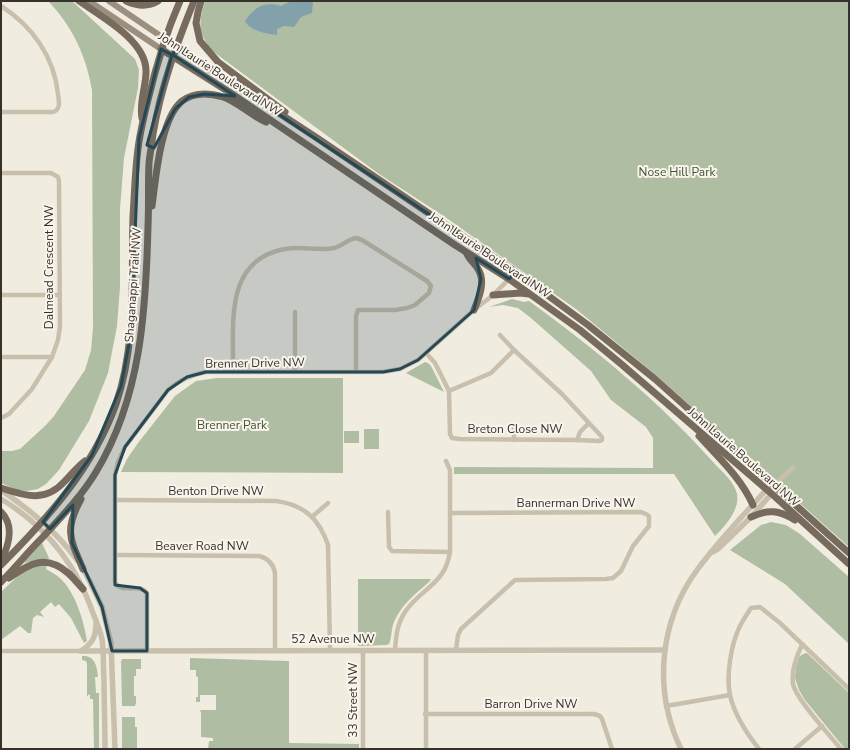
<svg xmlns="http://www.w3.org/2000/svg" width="850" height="750" viewBox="0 0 850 750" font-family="'Nunito Sans',sans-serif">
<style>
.green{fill:#afbea2}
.water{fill:#82a1ab}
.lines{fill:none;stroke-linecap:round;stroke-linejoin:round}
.minor{stroke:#c8bfad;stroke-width:4.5}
.tertiary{stroke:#c8bfad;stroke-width:5.5}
.secondary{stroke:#9b8f7f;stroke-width:6}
.primary{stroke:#776b5e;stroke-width:7}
.marked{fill:#254854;fill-opacity:0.2;stroke:#254854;stroke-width:3;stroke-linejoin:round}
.labels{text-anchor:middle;stroke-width:4;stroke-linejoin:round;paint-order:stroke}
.street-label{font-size:12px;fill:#37312b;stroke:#f9f5ed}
.park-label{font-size:12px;fill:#405331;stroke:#f9f5ed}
</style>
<rect width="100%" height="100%" fill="#f1ece0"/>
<g class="green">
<path d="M48,1H72L135,59L139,70L138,88L124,158L120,209V287L117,326L108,373L89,421L59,470L46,484L38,489L27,491L17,490L1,483V451H12L20,449L46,425L54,416L85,370L91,350L93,328L92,90C86,55 72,26 48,1Z"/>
<path d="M205,1H849V547L657,376L576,309L445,217L379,174L211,50C197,31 199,22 205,1Z"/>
<path d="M512,299L524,302L529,301C595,349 660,402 714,463C722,472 734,481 737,494C740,510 725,526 715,536L674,474H454V467L653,468V438L646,427L611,400L591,371L531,318L518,308L503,305L489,307Z"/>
<path d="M425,362L428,363L431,366L444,392L406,373Z"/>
<path d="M217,378H343V473L121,472L127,459L138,443L175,396L196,381Z"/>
<rect x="364" y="429" width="15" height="20"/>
<rect x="344" y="431" width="15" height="12"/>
<path d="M771,522L786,525L800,534L849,577V644L785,584L730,550L761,525Z"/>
<path d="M42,543L49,558L48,560L39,559L25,563L24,562Z"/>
<path d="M47,565L46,569C51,572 57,575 62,580C76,595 84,621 87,641L84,643L71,618L59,604L55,607L51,602L40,612L44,617L37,615L33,618L31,633H28L20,626L1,640V592L20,574L31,566Z"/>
<path d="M358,579H431L429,582C415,594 401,605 394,622C391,629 392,637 389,644L386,645L358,646Z"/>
<path d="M807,653L849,693V749H845L805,700L799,690L795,678L796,667L799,657L803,654Z"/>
<path d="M82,656C95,655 97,666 98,677H95L96,693H99V749H94L93,699H90V695L89,694L87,697V664L86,661L82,660Z"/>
<path d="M190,658L289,661V743L359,744V749H208L209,741H213V738L201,737V713L200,710H216V695H200V702H196V697H198V677L196,676V670H190Z"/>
<path d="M122,659H141V669H136V676H134V696H136V703L135,706H122L121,662Z"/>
<path d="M122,717H135V727H137V749H122Z"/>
</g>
<path class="water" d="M291,1L313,2L312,13L301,17L294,27L284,26L277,29V35C266,34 250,31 245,21C254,7 264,1 281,6Z"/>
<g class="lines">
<g class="minor">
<path d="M1,6C32,26 54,56 58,94C59,102 61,109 53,112H1"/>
<path d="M1,173H51L58,177L59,181L60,326L58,340L52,357L32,389L9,414L1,418"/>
<path d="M1,295H60"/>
<path d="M295,312V372"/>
<path d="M426,353L435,363L449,391L450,434L452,438L460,439L577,440L599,441L602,440V437L562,394L514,350L500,335"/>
<path d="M1,357H52"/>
<path d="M233,372C234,326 223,260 285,249C301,246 318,251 334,248C342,246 348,239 356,238L362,240L427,281L431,286L429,293L415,305L407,308L395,310H358L356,316V372"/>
<path d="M449,391L491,373L514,350"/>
<path d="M514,427V440"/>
<path d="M577,440L580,432L588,424"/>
<path d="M774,485L793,468"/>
<path d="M115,500L276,501C305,505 319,519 328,545L330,650"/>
<path d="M388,512L389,547L392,551L450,552"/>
<path d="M450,513L641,512L646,514L649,516V526L633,546L621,571L613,578L606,579L515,580L461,629L458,635L456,650"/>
<path d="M313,516L328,503"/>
<path d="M115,555L259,556C268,558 273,563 275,573V650"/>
<path d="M802,645C796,657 791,670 793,684C796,699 830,736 841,749"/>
<path d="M363,650V749"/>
<path d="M395,650C396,636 397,624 405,612C421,588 445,585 450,552V470L446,461"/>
<path d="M1,651H81"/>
<path d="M147,651V593C139,582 121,595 115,582V475L118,462L125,447L168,390C179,380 191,375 206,372H383L400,369L418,360L474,310L493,295L516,272"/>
<path d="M666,706L730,695"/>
<path d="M425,714H594L600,716L602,719L612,749"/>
<path d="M426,749V650"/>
<path d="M759,749C748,735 734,714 730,695C726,676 731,644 740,626C743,620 747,614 751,608L760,607L780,623L849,689"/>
<path d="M795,749L822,726"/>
</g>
<g class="tertiary">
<path d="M1,490C30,510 56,531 77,560"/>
<path d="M1,499C46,526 76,564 93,613C96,621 100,630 102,639C104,652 103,666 104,679C104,702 105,726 105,749"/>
<path d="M713,552L718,549L751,517L773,492"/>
<path d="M82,567L90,582L102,607L111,643L115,749"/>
<path d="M81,651L665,650"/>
<path d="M81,651C92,644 96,637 96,624"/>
<path d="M681,749C653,691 659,622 697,570C718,541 743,516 767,489L774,485"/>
</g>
<g class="secondary">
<path d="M89,1L161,49"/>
<path d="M109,1L165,39"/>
</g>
<g class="primary">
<path d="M79,1C102,17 147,41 146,72C146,87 139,102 142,118"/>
<path d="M126,1C137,6 148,7 158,1"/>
<path d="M201,1L198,12L196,23L200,41L218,62L285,112"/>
<path d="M165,39L314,136L516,272L588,325L655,379L849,553"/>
<path d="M161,49L229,92L455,245L509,279L580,330L620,363L772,494L849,564"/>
<path d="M152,206C156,178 160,119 182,101C194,92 210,93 223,97C236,101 252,116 266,122"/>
<path d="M467,254C469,260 475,263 478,269C486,281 479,298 474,310"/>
<path d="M493,295L520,293L529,294"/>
<path d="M699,436C719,458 741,478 753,505"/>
<path d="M1,488C26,496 45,503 65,481C72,474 77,467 85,461"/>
<path d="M81,499C64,530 70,539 83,569"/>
<path d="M1,512C15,526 9,545 1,561"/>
<path d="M751,517C768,509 779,510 795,520"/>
<path d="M1,565C48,518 93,468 116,404C137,343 131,279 133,216C135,189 135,162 140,136C142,124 145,112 148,100C156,66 166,33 180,1"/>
<path d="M9,578C30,563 46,554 68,573C74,578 78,584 83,589"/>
<path d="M1,582C15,568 28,552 42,538C61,517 81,497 96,472C141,398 146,310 148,226C149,205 148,184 149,163C150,153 152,144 153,134C161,87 176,46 194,1"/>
</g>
</g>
<path class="marked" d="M176,46L516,272L509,279L476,258L481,279L474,310L418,360L400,369L383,372H206L187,377L168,390L125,447L115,475V585L140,588L147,593V651H112L102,607L72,543L73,505L50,529L43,522L92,455L121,386L131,333L139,138L161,49L172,55L147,145L154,148L175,109L189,97L204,94L235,96L173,55Z"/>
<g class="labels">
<g class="street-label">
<text transform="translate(220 74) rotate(33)" y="4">John Laurie Boulevard NW</text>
<text transform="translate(490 255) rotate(34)" y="4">John Laurie Boulevard NW</text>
<text transform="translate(49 267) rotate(-90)" y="4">Dalmead Crescent NW</text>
<text transform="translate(133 285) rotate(-86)" y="4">Shaganappi Trail NW</text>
<text transform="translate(255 363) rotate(-1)" y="4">Brenner Drive NW</text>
<text x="515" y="433">Breton Close NW</text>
<text transform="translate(744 457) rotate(41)" y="4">John Laurie Boulevard NW</text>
<text x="216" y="495">Benton Drive NW</text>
<text x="576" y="507">Bannerman Drive NW</text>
<text x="202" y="550">Beaver Road NW</text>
<text x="333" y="643">52 Avenue NW</text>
<text transform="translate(353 700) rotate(-90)" y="4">33 Street NW</text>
<text x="531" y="708">Barron Drive NW</text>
</g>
<g class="park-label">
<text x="677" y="176">Nose Hill Park</text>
<text x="232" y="429">Brenner Park</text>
</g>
</g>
<rect width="850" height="750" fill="none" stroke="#37312b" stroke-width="4"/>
</svg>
